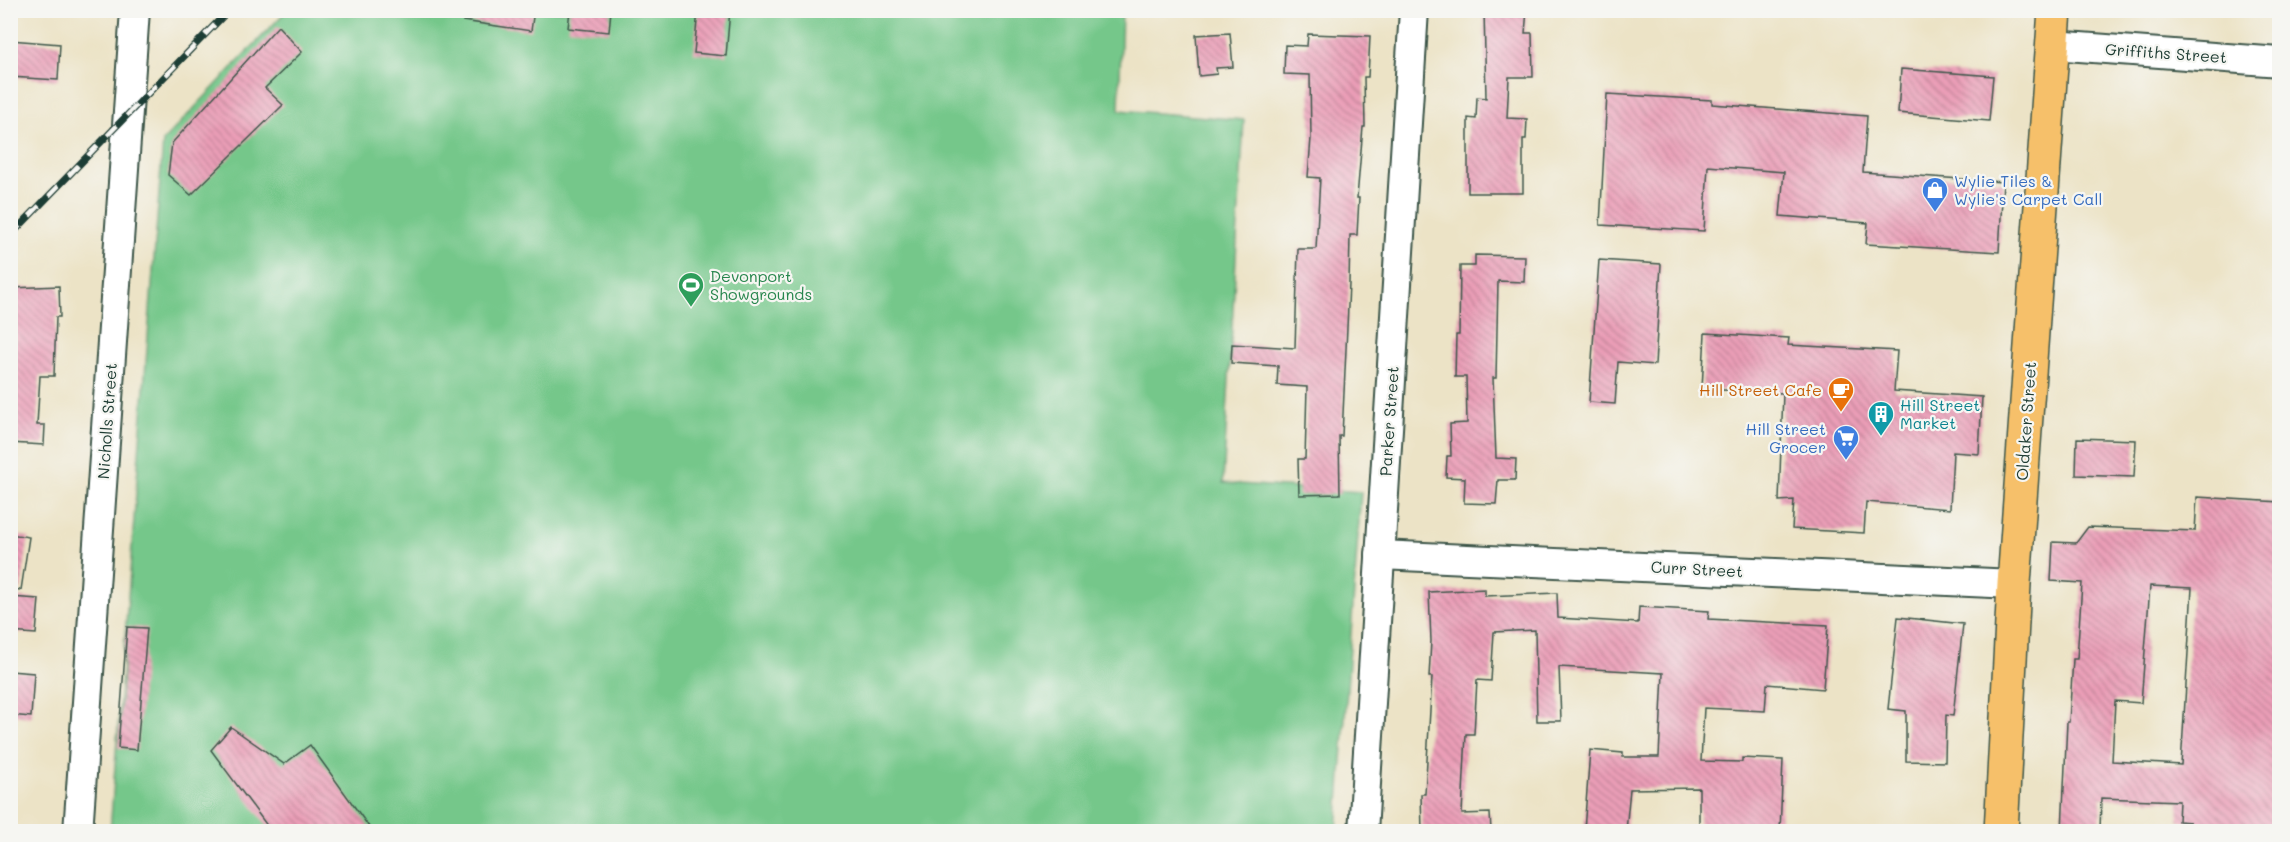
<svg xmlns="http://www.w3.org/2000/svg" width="2290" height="842" viewBox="0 0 2290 842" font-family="Mali,sans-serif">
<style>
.pitch{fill:#74c78a;stroke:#4a825f;stroke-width:1.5}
.building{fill:url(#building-back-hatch);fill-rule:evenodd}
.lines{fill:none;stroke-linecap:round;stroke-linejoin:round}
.minor-casing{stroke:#3e564a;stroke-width:32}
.major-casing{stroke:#3e564a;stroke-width:36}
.minor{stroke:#fff;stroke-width:28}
.major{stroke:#f6c06b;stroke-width:33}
.rail-casing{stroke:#1f3d34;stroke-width:7}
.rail{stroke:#f6f6f2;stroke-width:4.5;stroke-dasharray:14;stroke-linecap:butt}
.labels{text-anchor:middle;stroke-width:4.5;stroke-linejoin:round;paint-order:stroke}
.street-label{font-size:16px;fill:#1f3d34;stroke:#f6f6f2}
.shop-label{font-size:16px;fill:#366cbe;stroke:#f6f6f2;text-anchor:start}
.leisure-label{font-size:16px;fill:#27864d;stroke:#f6f6f2;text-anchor:start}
.food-label{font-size:16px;fill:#c56008;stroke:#f6f6f2;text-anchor:end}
.culture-label{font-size:16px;fill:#0d838f;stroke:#f6f6f2;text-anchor:start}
</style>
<defs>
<pattern id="building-back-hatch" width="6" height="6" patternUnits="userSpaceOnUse" patternTransform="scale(1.5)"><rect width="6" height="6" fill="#eb9eb7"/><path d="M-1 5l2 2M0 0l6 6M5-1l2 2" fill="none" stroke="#be8296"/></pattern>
</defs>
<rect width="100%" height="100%" fill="#f6f6f2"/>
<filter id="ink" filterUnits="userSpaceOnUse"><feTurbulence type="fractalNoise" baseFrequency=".0167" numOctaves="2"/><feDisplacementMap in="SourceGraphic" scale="12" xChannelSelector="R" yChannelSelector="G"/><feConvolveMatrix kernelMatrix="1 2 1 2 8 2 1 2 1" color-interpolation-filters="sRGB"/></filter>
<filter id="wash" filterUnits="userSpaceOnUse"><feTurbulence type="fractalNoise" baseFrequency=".008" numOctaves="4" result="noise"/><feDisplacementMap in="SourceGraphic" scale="24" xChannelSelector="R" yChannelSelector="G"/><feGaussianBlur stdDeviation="1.35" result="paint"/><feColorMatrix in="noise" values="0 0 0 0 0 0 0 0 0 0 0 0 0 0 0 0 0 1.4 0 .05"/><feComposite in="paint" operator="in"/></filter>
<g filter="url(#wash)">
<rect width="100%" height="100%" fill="#ece3c6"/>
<path class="pitch" d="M286,11H1122L1119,110L1244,120L1223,483L1361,492L1337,831L110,832L163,141Z"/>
<g id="blocks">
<g class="building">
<path d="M464,10H534L531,31L463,21Z"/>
<path d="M570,10H611L609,32L568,28Z"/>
<path d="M698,10H730L726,56L694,53Z"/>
<path d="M1484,10H1527L1525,33H1532L1533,77H1509L1507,118L1527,119L1526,139H1523V193H1468V118L1476,119L1477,97L1486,98Z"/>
<path d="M278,26L302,52L265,88L283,105L191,195L168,175L172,143Z"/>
<path d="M1230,33L1233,67L1216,68L1217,74L1199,76L1196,35Z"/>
<path d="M1308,34L1370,36L1368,77H1364L1365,127H1363L1357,198H1359L1357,235H1350L1349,284L1342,436H1339L1340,494L1299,495L1298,459H1305L1307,387L1277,385L1278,366L1231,363L1232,344L1295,348L1298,249H1316L1320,178L1308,177L1311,138L1310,75L1284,74L1285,45L1307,46Z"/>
<path d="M10,40L60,44L58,80L10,77Z"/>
<path d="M1901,69L1993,76L1989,121L1898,113Z"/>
<path d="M1607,94L1712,100V104L1867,116L1863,172L2003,182L1999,252L1866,244L1868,223L1780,216L1784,172L1708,166L1704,231L1600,225Z"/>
<path d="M1475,255L1525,256L1524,282L1498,281L1496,378H1493L1496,458L1516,459L1515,480H1498L1496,504L1464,503L1465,478L1446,477L1447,456H1451L1450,424L1467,423L1466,377H1455L1456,335H1459L1460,266H1475Z"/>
<path d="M1599,260L1661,264L1655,365L1618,362L1615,404L1589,402Z"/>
<path d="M59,286L60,317H56L54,376H40L37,425H45L44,445L10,443V341H15L12,288Z"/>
<path d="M1705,333L1789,338L1788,345L1897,351L1894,391L1982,397L1979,454L1953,452L1950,509L1866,502L1864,533L1792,529L1794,500L1779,501L1783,393L1702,389Z"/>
<path d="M2077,438L2136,440L2134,477L2076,475Z"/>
<path d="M2197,497L2280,502V831H2190V822L2178,821L2179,801L2101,798L2100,831H2062L2067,722H2069L2073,659H2077L2082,583L2051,581L2053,542L2076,543L2088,527L2195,531ZM2150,586L2192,588L2181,765L2112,761L2115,701L2141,703Z"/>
<path d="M10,534L29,537L21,590L10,589Z"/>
<path d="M1485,589V596L1557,593L1558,618L1638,623L1639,607L1709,611L1708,619L1828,625L1823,689L1767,684L1765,711L1704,708L1701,761L1742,762V758L1783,760L1780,831H1699V788L1630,789L1626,831H1584L1590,750L1623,753V757H1659L1663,673L1559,667L1561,721H1537L1535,630L1494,632L1491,681L1477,680L1474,734H1466L1462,814L1490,813L1491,831H1422L1421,794H1425L1432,677H1429L1431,641L1429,592Z"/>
<path d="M10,597L39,599L36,634L10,632Z"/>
<path d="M1898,617L1963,624L1953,716L1946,715L1945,762L1906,761V711L1888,709Z"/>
<path d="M127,627L147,628L137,750L118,748Z"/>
<path d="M10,671L34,673L31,717L10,715Z"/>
<path d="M231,727L284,764L310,745L372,831H271L211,750Z"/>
</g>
</g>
</g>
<g filter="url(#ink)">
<use href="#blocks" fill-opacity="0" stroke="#3e564a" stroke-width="1.5"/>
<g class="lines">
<g class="minor-casing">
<g id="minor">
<path d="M2053,45L2280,62"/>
<path d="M1380,555L2014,584"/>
<path d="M78,832L135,10"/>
<path d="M1363,832L1414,10"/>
</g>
</g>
<g class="major-casing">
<path id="major" d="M2001,832L2014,584L2055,10"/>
</g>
<use href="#minor" class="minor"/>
<use href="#major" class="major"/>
<g class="rail-casing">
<path id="rail" d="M10,236L229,10"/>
</g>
<use href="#rail" class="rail"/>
</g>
</g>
<defs>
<g id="shop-pin" transform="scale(1.35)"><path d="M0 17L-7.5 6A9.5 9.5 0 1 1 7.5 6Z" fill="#3f7fe0" stroke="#f6f6f2"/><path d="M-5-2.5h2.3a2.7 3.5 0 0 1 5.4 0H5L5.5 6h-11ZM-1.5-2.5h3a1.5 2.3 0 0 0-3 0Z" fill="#fff"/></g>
<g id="stadium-pin" transform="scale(1.35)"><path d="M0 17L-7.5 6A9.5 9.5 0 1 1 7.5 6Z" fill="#2e9e5b" stroke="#f6f6f2"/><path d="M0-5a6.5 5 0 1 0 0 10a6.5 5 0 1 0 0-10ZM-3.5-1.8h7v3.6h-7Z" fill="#fff"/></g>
<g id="cafe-pin" transform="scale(1.35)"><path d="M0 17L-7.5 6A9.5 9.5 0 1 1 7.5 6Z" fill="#e8710a" stroke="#f6f6f2"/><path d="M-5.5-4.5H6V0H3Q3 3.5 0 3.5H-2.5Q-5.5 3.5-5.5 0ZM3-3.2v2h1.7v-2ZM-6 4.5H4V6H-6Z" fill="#fff"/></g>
<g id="building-pin" transform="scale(1.35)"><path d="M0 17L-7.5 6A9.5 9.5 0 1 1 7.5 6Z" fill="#0f9aa8" stroke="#f6f6f2"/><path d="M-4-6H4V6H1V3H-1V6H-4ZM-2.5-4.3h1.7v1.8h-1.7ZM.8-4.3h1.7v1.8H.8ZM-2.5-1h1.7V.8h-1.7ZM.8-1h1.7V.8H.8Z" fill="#fff"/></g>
<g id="supermarket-pin" transform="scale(1.35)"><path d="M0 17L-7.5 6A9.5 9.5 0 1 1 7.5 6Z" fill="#3f7fe0" stroke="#f6f6f2"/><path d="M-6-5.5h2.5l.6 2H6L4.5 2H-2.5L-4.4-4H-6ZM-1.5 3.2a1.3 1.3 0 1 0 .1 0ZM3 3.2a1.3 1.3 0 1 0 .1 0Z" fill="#fff"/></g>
</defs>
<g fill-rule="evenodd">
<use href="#shop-pin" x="1935" y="190"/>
<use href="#stadium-pin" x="691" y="285"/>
<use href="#cafe-pin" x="1841" y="390"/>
<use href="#building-pin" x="1881" y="414"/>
<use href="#supermarket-pin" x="1846" y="438"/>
</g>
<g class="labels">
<g class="street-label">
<text transform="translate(2166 53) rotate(4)" y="6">Griffiths Street</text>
<text transform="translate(107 421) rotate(-86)" y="6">Nicholls Street</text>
<text transform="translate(1389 421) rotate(-86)" y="6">Parker Street</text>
<text transform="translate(2026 421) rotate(-86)" y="6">Oldaker Street</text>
<text transform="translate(1697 569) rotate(3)" y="6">Curr Street</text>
</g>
<g class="shop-label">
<text x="1954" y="187">Wylie Tiles &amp;<tspan x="1954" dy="18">Wylie's Carpet Call</tspan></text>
<text x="1826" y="435" text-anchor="end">Hill Street<tspan x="1826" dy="18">Grocer</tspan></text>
</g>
<g class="leisure-label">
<text x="710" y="282">Devonport<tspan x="710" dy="18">Showgrounds</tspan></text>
</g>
<g class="food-label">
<text x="1822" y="396">Hill Street Cafe</text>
</g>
<g class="culture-label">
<text x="1900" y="411">Hill Street<tspan x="1900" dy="18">Market</tspan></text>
</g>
</g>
<rect width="2290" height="842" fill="none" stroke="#f6f6f2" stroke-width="36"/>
</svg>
